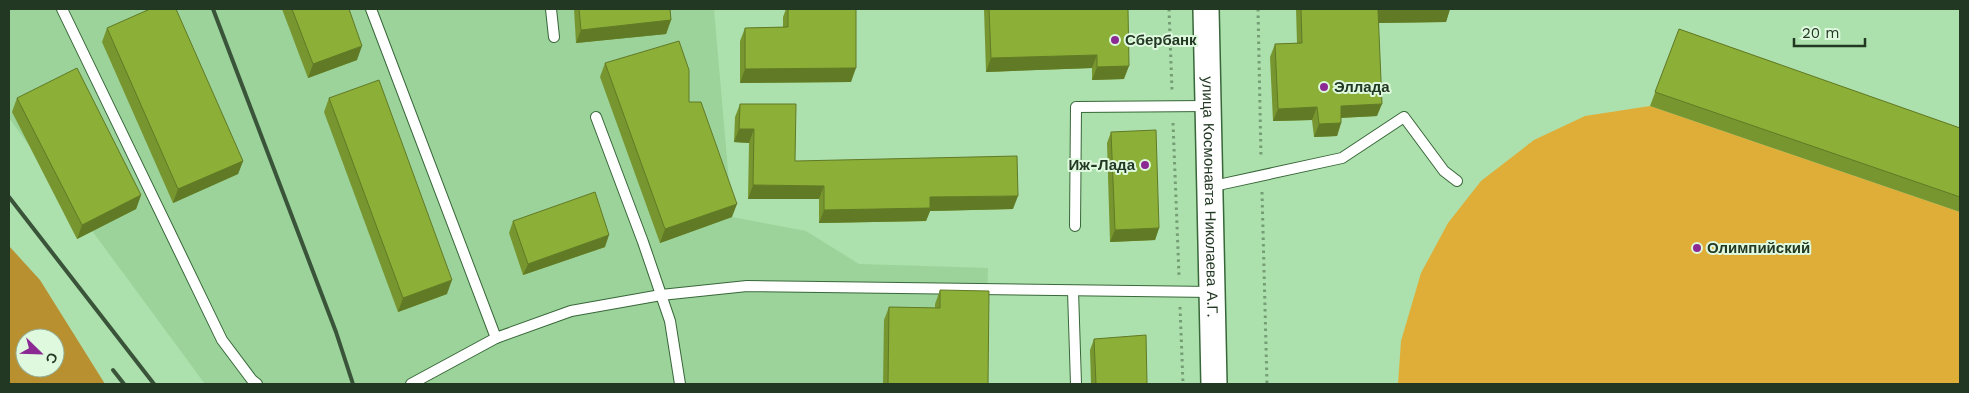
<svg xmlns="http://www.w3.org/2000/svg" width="1969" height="393" viewBox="0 0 1969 393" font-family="'Work Sans',sans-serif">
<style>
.built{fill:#9bd39b}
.green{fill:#dfae39}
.forest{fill:#b99030;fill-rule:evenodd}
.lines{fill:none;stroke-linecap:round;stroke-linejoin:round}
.service-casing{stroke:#386739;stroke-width:12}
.tertiary-casing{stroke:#386739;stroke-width:28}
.path{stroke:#759d75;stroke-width:3;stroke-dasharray:2.5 4;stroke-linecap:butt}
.service{stroke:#fff;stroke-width:10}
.tertiary{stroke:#fff;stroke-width:25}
.rail{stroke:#3a543a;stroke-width:4}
.wall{fill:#78962f}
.shaded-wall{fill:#617a26}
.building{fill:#8baf37;stroke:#617a26}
.poi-dot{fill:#8b2a93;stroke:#dff9df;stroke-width:2}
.labels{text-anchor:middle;stroke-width:4;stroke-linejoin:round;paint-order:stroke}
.poi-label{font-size:15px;font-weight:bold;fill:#233823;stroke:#dff9df;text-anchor:start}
.street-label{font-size:15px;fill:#233823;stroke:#dff9df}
</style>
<rect width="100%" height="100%" fill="#ace0ac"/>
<path class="built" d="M9,9H714L732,217L806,231L859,264L988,268L985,384H205L9,118Z"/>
<path class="green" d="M1650,106L1960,212V384H1398L1401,341L1421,273L1448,223L1481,181L1534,140L1585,116Z"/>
<path class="forest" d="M9,246L40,280L105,384H9ZM25,338H55V368H25Z"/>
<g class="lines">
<g class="service-casing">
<g id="service">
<path d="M62,9L222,340L252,380L257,384"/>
<path d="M371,9L496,338L571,311L661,295L747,286L1212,292"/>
<path d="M551,9L554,37"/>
<path d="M596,117L643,242L670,321L680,384"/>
<path d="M1209,187L1342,158L1404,117L1444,171L1457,181"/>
<path d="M1075,226L1076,107L1208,106"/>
<path d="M1073,291L1076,384"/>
<path d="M411,384L496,338"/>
</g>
</g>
<g class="tertiary-casing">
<g id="tertiary">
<path id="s1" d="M1206,9L1214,384"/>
</g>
</g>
<g class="path">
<path d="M1169,9L1172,91"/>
<path d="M1258,9L1261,158"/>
<path d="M1173,123L1179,276"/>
<path d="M1262,192L1267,384"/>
<path d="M1180,307L1183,384"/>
</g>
<use href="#service" class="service"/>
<use href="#tertiary" class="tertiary"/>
<g class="rail">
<path d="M213,9L336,332L353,384"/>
<path d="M9,197L154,384"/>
<path d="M113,370L124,384"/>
</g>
</g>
<g class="wall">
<path d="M282,9H349L357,60L308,78Z"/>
<path d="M574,9H670L671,20L666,34L576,43Z"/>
<path d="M786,9H856L851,82L740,83V41L745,28L783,27V17Z"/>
<path d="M984,9H1128L1124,79L1092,80V68L986,72Z"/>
<path d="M1296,9H1450L1446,22L1378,23L1377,116L1341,118V123L1337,136L1314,137L1312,120L1273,121L1270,57L1275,44L1297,43Z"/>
<path d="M107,28L243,161L238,174L173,203L102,42Z"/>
<path d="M1679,29L1960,128V212L1650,106Z"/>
<path d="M605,63L689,102L732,217L660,243L600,77Z"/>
<path d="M17,98L141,195L136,209L77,239L12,112Z"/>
<path d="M329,98L447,294L398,312L324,112Z"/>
<path d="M740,104L795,161L1013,209L930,211L926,221L819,223V199H748L749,143L734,142L735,117Z"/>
<path d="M1111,132L1159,228L1155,240L1110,242L1107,143Z"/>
<path d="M513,221L605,247L523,275L509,233Z"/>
<path d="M940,290L988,384H883L884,320L889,307L935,308V304Z"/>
<path d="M1094,339L1147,384H1091L1090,350Z"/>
</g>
<g class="shaded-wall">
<path d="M1450,9L1446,22L1373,23L1378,10Z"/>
<path d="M671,20L666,34L576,43L581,30Z"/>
<path d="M362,46L357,60L308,78L313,64Z"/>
<path d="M1097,55L1092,68L986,72L991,58Z"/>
<path d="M1129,66L1124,79L1092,80L1097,67Z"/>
<path d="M856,68L851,82L740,83L745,69Z"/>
<path d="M1382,104L1377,116L1336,118L1341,106Z"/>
<path d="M1317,107L1312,120L1273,121L1278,109Z"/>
<path d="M1341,123L1337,136L1314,137L1319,124Z"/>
<path d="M739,129H754L749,143L734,142Z"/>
<path d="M243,161L238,174L173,203L178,189Z"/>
<path d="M753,185L824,186L819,199H748Z"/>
<path d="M141,195L136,209L77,239L82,225Z"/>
<path d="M1018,196L1013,209L930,211L926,221L819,223L824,210L930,197Z"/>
<path d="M737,204L732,217L660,243L665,229Z"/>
<path d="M1159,228L1155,240L1110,242L1115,230Z"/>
<path d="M609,235L605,247L523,275L528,264Z"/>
<path d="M452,280L447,294L398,312L403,298Z"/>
</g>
<g class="building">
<path d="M150,9H176L243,161L178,189L107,28Z"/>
<path d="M292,9H349L362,46L313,64Z"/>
<path d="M579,9H670L671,20L581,30Z"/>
<path d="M788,9H856V68L745,69V28L788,27Z"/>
<path d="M989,9H1128L1129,66L1097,67V55L991,58Z"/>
<path d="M1301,9H1450L1378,10L1382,104L1341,106V123L1319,124L1317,107L1278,109L1275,44L1302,43Z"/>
<path d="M1679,29L1960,128V197L1655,92Z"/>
<path d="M679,41L689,70V102H701L737,204L665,229L605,63Z"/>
<path d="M77,68L141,195L82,225L17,98Z"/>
<path d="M379,80L452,280L403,298L329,98Z"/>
<path d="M740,104H796L795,161L1017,156L1018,196L930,197V208L824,210V186L753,185L754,129H739Z"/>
<path d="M1156,130L1159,228L1115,230L1111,132Z"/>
<path d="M595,192L609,235L528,264L513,221Z"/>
<path d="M940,290L989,291L988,384H888L889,307L940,308Z"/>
<path d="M1146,335L1147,384H1096L1094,339Z"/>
</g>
<g class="poi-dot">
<circle cx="1115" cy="40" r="5"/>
<circle cx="1324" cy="87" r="5"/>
<circle cx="1145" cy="165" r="5"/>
<circle cx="1697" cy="248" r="5"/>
</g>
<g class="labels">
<g class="poi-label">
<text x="1125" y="45">Сбербанк</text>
<text x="1334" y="92">Эллада</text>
<text x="1135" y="170" text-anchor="end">Иж-Лада</text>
<text x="1707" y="253">Олимпийский</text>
</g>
<g class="street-label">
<text dy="5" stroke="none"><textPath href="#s1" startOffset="188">улица Космонавта Николаева А.Г.</textPath></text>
</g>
</g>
<rect width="1969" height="393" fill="none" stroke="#233823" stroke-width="20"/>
<g transform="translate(40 353) rotate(113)"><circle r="24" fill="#dff9df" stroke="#94ac94"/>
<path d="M0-4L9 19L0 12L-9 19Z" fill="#8b2a93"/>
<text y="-8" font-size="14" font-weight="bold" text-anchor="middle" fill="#233823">С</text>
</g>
<path d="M1794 38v8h71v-8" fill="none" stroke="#233823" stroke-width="2.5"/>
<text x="1802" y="38" font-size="15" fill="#233823" stroke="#dff9df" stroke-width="4" paint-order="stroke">20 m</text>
</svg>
